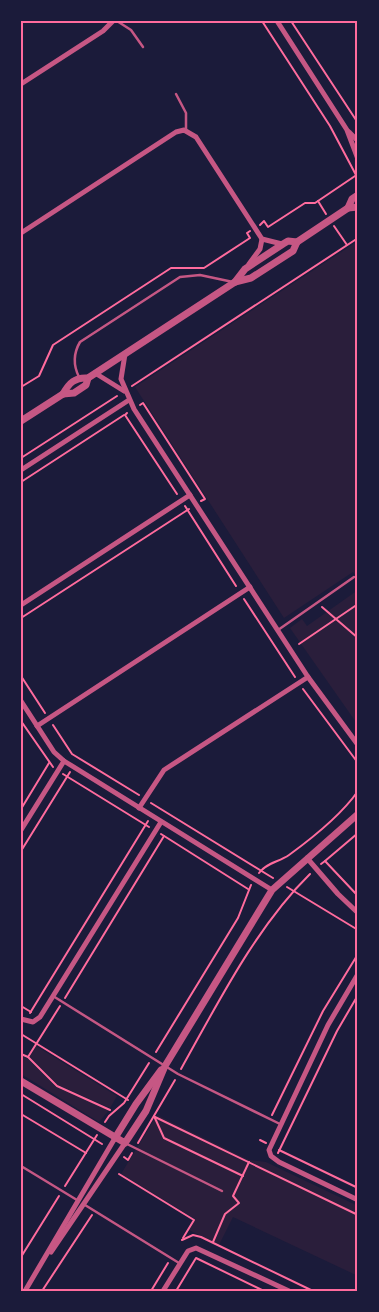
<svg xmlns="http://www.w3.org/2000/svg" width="379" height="1312" viewBox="0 0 379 1312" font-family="Roboto,sans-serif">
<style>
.green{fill:#2a1e3b}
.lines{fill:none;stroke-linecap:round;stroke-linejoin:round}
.path{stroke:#ff6b9d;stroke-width:2}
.service{stroke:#c65784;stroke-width:2.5}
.minor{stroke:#c65784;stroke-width:5}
.tertiary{stroke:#c65784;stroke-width:7}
.neatline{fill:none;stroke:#ff6b9d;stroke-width:2}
</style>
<rect width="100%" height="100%" fill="#1b1b3a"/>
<g class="green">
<path d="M358,241V579L353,572L284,618L135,387Z"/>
<path d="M358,590V725L290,628L302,619L307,626Z"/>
<path d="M36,1046L117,1096L110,1108L58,1085L30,1057Z"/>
<path d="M21,1056L28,1059L56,1087L109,1110L99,1122L21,1074Z"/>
<path d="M157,1115L249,1160L266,1162L358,1206V1276L233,1217L219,1245L189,1230L195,1219L121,1174Z"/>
</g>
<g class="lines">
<g class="path">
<path d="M262,21L330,126L356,175"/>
<path d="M291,21L358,123"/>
<path d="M318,201L326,214"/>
<path d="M260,225L264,221L268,227L305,203H315L358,174"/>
<path d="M334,226L347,245"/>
<path d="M132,386L358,238"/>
<path d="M21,387L39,376L53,345L171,268H204L250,238L247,233L250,231"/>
<path d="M140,405L143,403L205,499L201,501"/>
<path d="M127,413L125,415L177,494"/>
<path d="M21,458L117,396"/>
<path d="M21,482L124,415"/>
<path d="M185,506L236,586"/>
<path d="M244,599L295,677"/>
<path d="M322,607L358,638"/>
<path d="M21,618L189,509"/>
<path d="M299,644L358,604"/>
<path d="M21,676L45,713"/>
<path d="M303,689L358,763"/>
<path d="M21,721L53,767"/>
<path d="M53,725L72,754L139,795"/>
<path d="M63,774L149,827"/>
<path d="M151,803L273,878"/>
<path d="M21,809L49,763"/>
<path d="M161,834L248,889"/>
<path d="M21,851L70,772"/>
<path d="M325,861L358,833"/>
<path d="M321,864L325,861L358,896"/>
<path d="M259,873C266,863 279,862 289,855C311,839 342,814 358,791"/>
<path d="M287,887L358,930"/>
<path d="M65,998L164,836"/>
<path d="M21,1006L31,1012"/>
<path d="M30,1013L148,821"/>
<path d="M21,1034L128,1100"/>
<path d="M156,1052L238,918L251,885"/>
<path d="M21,1054L28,1057L57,1086L110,1110"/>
<path d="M28,1057L60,1006"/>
<path d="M181,1069C218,1003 256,927 310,874"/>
<path d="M21,1094L102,1144"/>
<path d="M21,1114L86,1153"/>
<path d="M272,1115L323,1011L358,954"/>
<path d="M154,1116L164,1138L243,1176"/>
<path d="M155,1117L358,1215"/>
<path d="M105,1122L109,1116L124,1103L149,1063"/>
<path d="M260,1140L266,1143"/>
<path d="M138,1143L175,1080"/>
<path d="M279,1150L358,1188"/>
<path d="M278,1153L337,1031L358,995"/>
<path d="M124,1157L128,1160L132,1153"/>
<path d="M119,1174L194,1220L183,1238"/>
<path d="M65,1186L97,1135"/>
<path d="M182,1240L193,1235L201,1237L313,1291"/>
<path d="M213,1242L225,1214L239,1203L233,1196L249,1162"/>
<path d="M21,1257L59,1196"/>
<path d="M42,1291L92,1215"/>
<path d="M151,1291L168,1263"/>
<path d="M176,1291L196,1258L264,1291"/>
</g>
<g class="service">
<path d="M117,21L131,30L143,47"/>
<path d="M176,94L186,113V130"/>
<path d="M79,377C73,365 73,354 80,342L180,277L200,275L233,282"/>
<path d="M278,630L354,577"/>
<path d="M53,996L178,1074L280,1124"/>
<path d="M127,1144L222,1191"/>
<path d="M21,1166L77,1200"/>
<path d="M85,1205L179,1263"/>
</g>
<g class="minor">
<path d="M277,21L347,130L358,159"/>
<path d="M21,84L103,31L113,21"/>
<path d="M349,132L358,141"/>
<path d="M21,233L176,132L184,130L196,137L262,239L282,244"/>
<path d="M249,264L260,249L262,239"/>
<path d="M125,354L121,379L134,409L308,677L358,745"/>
<path d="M95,373L124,391"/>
<path d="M21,470L129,400"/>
<path d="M21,605L190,495"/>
<path d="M21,701L54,752L64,761L272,890"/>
<path d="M37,726L250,587"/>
<path d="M139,808L164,770L308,677"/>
<path d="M21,830L64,761"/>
<path d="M307,858L338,894L358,913"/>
<path d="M358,974L328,1025L269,1150L271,1156L279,1162L358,1200"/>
<path d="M21,1019L33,1022L40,1017L161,822"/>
<path d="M51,1252L125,1143"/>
<path d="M25,1291L115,1138"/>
<path d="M163,1291L188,1251L196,1248L289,1291"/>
</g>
<g class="tertiary">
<path d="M348,208L358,207"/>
<path d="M235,282L245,269L283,244L288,241L297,242"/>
<path d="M63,394C69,383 75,377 88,378L235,282L251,278L293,251L297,242L348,208L352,199L358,195"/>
<path d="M21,421L63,394L74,393L86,385L88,378"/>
<path d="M21,1081L125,1143L146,1111L165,1066L272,890L358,814"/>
<path d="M115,1138L136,1104L161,1070"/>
</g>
</g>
<rect width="379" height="1312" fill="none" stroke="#1b1b3a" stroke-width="45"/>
<rect x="22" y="22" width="334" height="1268" class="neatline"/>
</svg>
